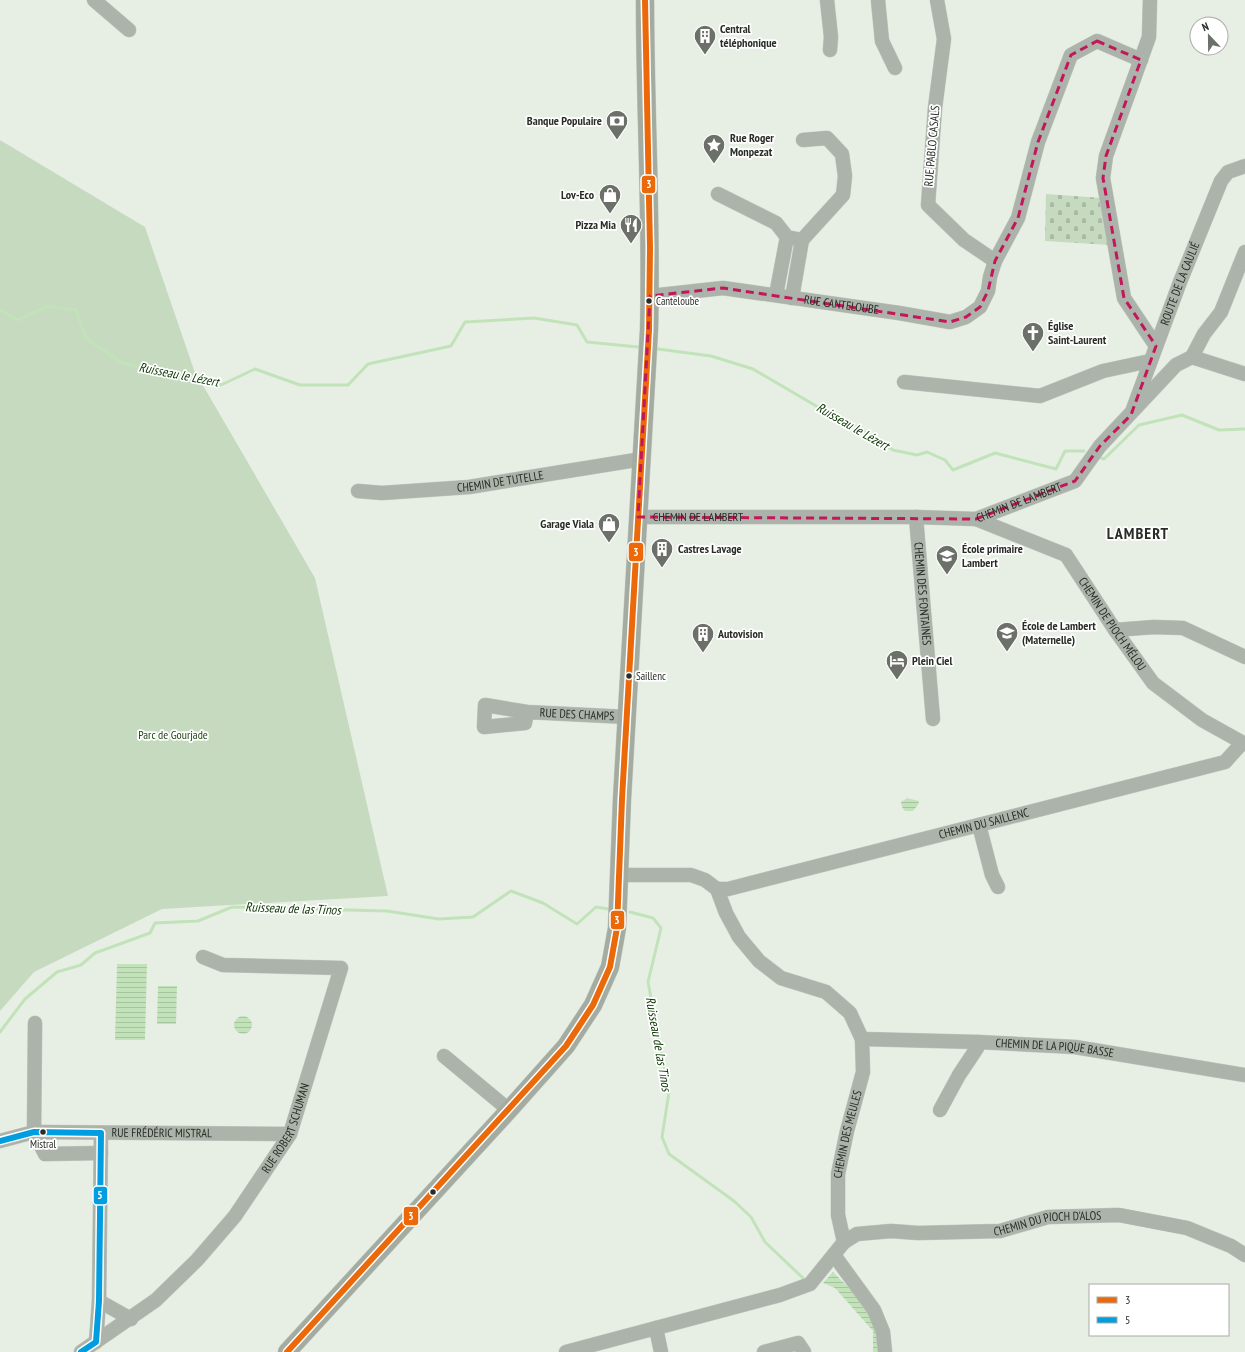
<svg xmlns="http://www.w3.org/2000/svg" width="1245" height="1352" viewBox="0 0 1245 1352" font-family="'PT Sans Narrow',sans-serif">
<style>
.cemetery{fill:url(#cemetery-stones)}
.park{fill:#c5dabf}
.water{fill:url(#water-rules)}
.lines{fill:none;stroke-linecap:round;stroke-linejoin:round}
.stream{stroke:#c2e3b9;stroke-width:3}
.minor-casing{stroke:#c5cbc3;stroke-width:15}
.major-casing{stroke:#c5cbc3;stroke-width:19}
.minor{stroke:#acb3aa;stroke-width:14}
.major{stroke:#a4aca1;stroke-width:18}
.bus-1-casing{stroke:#fff;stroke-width:9}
.bus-2-casing{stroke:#fff;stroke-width:9}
.bus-1{stroke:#eb6909;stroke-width:6}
.bus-2{stroke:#009ee0;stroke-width:6}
.marked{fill:none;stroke:#c2185b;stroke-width:3;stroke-dasharray:8 5;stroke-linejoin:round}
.bus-dot{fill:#282d26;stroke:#fff;stroke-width:1.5}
.labels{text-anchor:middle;stroke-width:3.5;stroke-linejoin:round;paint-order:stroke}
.bus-label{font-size:11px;fill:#282d26;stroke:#fff;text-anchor:start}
.poi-label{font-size:12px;font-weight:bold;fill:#282d26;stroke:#fff;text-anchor:start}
.street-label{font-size:12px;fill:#282d26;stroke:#fff}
.park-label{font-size:12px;fill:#1f4711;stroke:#fff}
.water-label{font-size:13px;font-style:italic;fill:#0b3500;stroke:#fff}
.district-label{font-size:16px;font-weight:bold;letter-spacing:1px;fill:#282d26;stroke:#fff}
.line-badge{stroke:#fff;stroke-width:1.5}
.badge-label{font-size:11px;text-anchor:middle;font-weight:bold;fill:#fff}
</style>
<defs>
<pattern id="cemetery-stones" width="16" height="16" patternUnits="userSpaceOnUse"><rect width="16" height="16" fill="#c5dabf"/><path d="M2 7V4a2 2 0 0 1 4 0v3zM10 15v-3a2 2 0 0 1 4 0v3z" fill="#a9bba4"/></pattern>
<pattern id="water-rules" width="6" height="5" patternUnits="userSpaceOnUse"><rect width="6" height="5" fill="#c2e3b9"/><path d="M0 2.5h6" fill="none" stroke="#a7c39f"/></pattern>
</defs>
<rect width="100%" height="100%" fill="#e7efe5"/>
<path class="cemetery" d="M1046,194L1102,198L1110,245L1045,241Z"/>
<path class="park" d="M0,140L145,227L194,370L315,578L388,896L162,909L34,972L0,1011Z"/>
<g class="water">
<path d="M907,798L919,801L918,805L913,811H905L902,807L901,802Z"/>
<path d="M117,964H147L145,1040H115Z"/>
<path d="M158,986H177L176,1024H157Z"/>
<circle cx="243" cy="1025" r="9"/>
<path d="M833,1272L853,1292L880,1332L881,1352H873V1331L835,1288L823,1283Z"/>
</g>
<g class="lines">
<g class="stream">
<path d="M0,310L18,320L47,306L76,310L86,338L122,363L221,385L255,369L300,385H348L368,364L451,346L465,322L534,318L577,325L587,342L638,347"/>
<path d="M658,349L711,356L753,369L823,410L856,426L893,450L917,455L927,452L945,460L953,470L995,453L1056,469L1065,451H1084"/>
<path d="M1098,457L1104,459L1139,425L1182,415L1219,430L1245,429"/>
<path d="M630,912L653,918L661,928L648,982L669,1092L662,1137L669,1154L734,1201L751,1217L765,1242L805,1280"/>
<path d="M0,1032L25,999L57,972L81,965L95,953L150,933L155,923L198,921L232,907L387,911L439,919L473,917L511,891L543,903L577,924L596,907L609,909"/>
</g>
<g class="minor-casing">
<g id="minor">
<path d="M94,0L129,30"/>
<path d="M827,0L831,37L830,50"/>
<path d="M878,0L882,41L895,68"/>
<path d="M937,0L944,39L935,108L928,205L964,240L995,261"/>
<path d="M1150,0L1149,37L1106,156L1103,178L1124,298L1156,346"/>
<path d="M718,194L776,223L787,237L802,240L792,298"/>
<path d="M802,240L843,195L845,176L842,154L827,138L803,140"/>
<path d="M776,295L787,237"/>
<path id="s1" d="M650,296L723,288L899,313L950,322L966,317L980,307L988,291L990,277L995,261L1018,218L1038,142L1071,55L1097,41L1141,60"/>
<path d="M1192,357L1204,334L1221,312L1245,252"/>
<path d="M904,382L1040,396L1103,371L1150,361"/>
<path id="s2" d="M1133,409L1180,282L1221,181L1228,172L1245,166"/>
<path id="s3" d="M358,491L382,493L469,487L642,459"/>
<path id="s4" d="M638,517H916L976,519L1075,481L1100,446L1176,365L1192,357L1245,374"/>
<path id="s5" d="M916,517L933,719"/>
<path id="s6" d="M976,519L1066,555L1115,630L1153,683L1202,720L1245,744"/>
<path d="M1115,630L1154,627L1183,628L1245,657"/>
<path id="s7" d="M527,712L525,723L484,727L485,705L527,712L627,717"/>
<path d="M979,825L992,875L998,887"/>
<path id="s8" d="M717,889H728L1225,762L1242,743"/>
<path d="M35,1023L34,1132L45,1154L101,1153"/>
<path id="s9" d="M862,1039L978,1042L1075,1047L1245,1075"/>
<path d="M444,1056L509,1110"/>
<path d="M940,1110L959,1075L977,1048L978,1042"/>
<path id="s10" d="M0,1141L34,1132L290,1134"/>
<path id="s11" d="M844,1242L857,1234L891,1231L918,1233L1000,1231L1048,1217L1119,1215L1187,1228L1231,1246L1245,1255"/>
<path d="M834,1255L874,1310L883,1332L885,1352"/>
<path d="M99,1301L131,1319"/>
<path d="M656,1328L661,1352"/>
<path d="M96,1342L99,1301L101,1133"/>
<path id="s12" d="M81,1352L156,1300L197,1260L235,1216L290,1134L341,968L223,965L203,957"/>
<path id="s13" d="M566,1352L780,1295L810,1284L844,1242L838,1215V1174L847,1131L863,1072L862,1039L850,1013L826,992L781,978L759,961L739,937L726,913L717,889L705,880L691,875H619"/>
<path d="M764,1352L798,1343L804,1352"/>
</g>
</g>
<g class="major-casing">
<path id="major" d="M287,1352L509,1110L566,1046L593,1005L610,967L617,928L622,799L649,330C652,220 645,110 645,0"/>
</g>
<use href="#minor" class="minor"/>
<use href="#major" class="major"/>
<g class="bus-1-casing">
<path id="bus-1" d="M287,1352L566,1046L593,1005L610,967L617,928L622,799L649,330L650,248L645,0"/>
</g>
<g class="bus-2-casing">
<path id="bus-2" d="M0,1141L34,1132L101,1133L99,1301L96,1342L81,1352"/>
</g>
<use href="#bus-1" class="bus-1"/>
<use href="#bus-2" class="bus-2"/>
</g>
<path class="marked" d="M1097,41L1141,60L1106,156L1103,178L1124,298L1156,346L1131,415L1100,446L1075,481L976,519L638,517L650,296L723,288L950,322L966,317L980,307L988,291L995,261L1018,218L1038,142L1071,55Z"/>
<defs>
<g id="building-pin" transform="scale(1.15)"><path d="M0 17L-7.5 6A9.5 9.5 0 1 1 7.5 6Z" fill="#6b7169" stroke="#fff"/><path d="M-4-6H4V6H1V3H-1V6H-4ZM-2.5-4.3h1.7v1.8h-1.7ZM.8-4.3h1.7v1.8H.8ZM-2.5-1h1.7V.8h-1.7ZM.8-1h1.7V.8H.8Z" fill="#fff"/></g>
<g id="bank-pin" transform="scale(1.15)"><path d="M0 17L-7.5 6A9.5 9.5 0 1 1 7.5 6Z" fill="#6b7169" stroke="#fff"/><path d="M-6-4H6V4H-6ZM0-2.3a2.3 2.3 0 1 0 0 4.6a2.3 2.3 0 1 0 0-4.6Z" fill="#fff"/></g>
<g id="sight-pin" transform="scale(1.15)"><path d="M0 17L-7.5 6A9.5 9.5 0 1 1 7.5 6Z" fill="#6b7169" stroke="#fff"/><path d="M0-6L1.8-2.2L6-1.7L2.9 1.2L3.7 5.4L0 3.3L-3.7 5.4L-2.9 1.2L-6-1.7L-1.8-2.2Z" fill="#fff"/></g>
<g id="shop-pin" transform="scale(1.15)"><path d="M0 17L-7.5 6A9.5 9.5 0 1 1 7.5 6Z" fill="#6b7169" stroke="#fff"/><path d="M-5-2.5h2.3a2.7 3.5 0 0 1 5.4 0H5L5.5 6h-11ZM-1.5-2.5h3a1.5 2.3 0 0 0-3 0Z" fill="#fff"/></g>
<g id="restaurant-pin" transform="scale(1.15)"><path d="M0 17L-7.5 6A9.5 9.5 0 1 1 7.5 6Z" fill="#6b7169" stroke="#fff"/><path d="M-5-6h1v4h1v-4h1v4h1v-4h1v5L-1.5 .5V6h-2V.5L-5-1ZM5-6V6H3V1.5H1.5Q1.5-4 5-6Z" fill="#fff"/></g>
<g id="church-pin" transform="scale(1.15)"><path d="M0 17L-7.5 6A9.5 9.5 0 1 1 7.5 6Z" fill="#6b7169" stroke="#fff"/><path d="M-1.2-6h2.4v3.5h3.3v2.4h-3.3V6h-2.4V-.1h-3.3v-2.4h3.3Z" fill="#fff"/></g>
<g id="school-pin" transform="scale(1.15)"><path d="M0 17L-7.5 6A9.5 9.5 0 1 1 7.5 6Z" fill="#6b7169" stroke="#fff"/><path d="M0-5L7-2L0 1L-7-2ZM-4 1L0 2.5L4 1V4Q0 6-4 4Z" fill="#fff"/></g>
<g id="hotel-pin" transform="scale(1.15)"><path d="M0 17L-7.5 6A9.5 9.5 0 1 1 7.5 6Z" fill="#6b7169" stroke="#fff"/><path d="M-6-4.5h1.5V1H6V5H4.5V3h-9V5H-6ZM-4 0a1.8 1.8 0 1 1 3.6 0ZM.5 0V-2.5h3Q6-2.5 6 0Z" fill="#fff"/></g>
</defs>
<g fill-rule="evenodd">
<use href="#building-pin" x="705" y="36"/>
<use href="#bank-pin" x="617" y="121"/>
<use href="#sight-pin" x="714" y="145"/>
<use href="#shop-pin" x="610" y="195"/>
<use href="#restaurant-pin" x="631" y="225"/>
<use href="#church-pin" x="1033" y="333"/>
<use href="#shop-pin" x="609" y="524"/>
<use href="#building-pin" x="662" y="549"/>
<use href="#school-pin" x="947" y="556"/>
<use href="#school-pin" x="1007" y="633"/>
<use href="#building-pin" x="703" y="634"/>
<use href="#hotel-pin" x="897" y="661"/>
</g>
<g class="bus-dot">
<circle cx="649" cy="301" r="3.5"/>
<circle cx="629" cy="676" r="3.5"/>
<circle cx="43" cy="1132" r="3.5"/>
<circle cx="433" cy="1192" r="3.5"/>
</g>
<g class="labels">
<g class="bus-label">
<text x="656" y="305">Canteloube</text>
<text x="636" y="680">Saillenc</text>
<text x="43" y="1148" text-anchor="middle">Mistral</text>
</g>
<g class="poi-label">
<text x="720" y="33">Central<tspan x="720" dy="14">téléphonique</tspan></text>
<text x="602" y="125" text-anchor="end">Banque Populaire</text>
<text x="730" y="142">Rue Roger<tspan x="730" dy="14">Monpezat</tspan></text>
<text x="594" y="199" text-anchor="end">Lov-Eco</text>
<text x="616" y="229" text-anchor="end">Pizza Mia</text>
<text x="1048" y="330">Église<tspan x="1048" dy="14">Saint-Laurent</tspan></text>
<text x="594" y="528" text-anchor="end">Garage Viala</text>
<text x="678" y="553">Castres Lavage</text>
<text x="962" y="553">École primaire<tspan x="962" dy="14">Lambert</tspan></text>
<text x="1022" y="630">École de Lambert<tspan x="1022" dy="14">(Maternelle)</tspan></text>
<text x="718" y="638">Autovision</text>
<text x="912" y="665">Plein Ciel</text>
</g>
<g class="street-label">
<text transform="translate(932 146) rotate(-85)" y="4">RUE PABLO CASALS</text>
<text dy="4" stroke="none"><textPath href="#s2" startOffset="134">ROUTE DE LA CAULIÉ</textPath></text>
<text dy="4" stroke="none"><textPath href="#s1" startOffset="193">RUE CANTELOUBE</textPath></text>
<text dy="4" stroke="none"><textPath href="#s3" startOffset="143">CHEMIN DE TUTELLE</textPath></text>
<text dy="4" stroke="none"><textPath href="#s4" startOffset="384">CHEMIN DE LAMBERT</textPath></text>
<text dy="4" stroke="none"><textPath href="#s4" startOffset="60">CHEMIN DE LAMBERT</textPath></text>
<text dy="4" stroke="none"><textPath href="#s5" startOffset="77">CHEMIN DES FONTAINES</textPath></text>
<text dy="4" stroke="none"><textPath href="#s6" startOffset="180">CHEMIN DE PIOCH MÉLOU</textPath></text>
<text dy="4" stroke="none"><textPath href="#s7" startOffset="167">RUE DES CHAMPS</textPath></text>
<text dy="4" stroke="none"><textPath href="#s8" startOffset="275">CHEMIN DU SAILLENC</textPath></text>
<text dy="4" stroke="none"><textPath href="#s9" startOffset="193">CHEMIN DE LA PIQUE BASSE</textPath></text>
<text dy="4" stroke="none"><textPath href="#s12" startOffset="309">RUE ROBERT SCHUMAN</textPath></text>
<text dy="4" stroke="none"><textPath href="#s10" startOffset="163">RUE FRÉDÉRIC MISTRAL</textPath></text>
<text dy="4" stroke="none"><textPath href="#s13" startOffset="417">CHEMIN DES MEULES</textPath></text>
<text dy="4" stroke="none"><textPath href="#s11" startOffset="207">CHEMIN DU PIOCH D'ALOS</textPath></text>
</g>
<g class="park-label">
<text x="173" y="739">Parc de Gourjade</text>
</g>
<g class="water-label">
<text transform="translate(179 374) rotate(11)" y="5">Ruisseau le Lézert</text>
<text transform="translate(853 426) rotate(30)" y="5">Ruisseau le Lézert</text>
<text transform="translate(293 908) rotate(2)" y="5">Ruisseau de las Tinos</text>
<text transform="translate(659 1044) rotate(80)" y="5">Ruisseau de las Tinos</text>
</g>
<g class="district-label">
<text x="1138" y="539">LAMBERT</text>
</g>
</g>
<g class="line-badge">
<rect x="641" y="175" width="15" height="19" rx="4" fill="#eb6909"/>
<rect x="628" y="542" width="16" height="20" rx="4" fill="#eb6909"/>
<rect x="610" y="910" width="15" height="20" rx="4" fill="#eb6909"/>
<rect x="93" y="1186" width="15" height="19" rx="4" fill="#009ee0"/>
<rect x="403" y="1206" width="16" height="20" rx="4" fill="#eb6909"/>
</g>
<g class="badge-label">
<text x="649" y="188">3</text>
<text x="636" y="556">3</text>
<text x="617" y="924">3</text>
<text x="100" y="1199">5</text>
<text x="411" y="1220">3</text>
</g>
<rect x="1089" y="1284" width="140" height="52" fill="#ffffff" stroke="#a9aba8"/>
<rect x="1097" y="1297" width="20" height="6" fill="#eb6909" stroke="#a9aba8"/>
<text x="1125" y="1304" font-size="12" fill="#282d26">3</text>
<rect x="1097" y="1317" width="20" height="6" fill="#009ee0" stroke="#a9aba8"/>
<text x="1125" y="1324" font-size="12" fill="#282d26">5</text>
<g transform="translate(1209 36) rotate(338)"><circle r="19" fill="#ffffff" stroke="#a9aba8"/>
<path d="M0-3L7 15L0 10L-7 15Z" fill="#6b7169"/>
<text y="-6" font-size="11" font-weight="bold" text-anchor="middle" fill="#282d26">N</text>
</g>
</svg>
